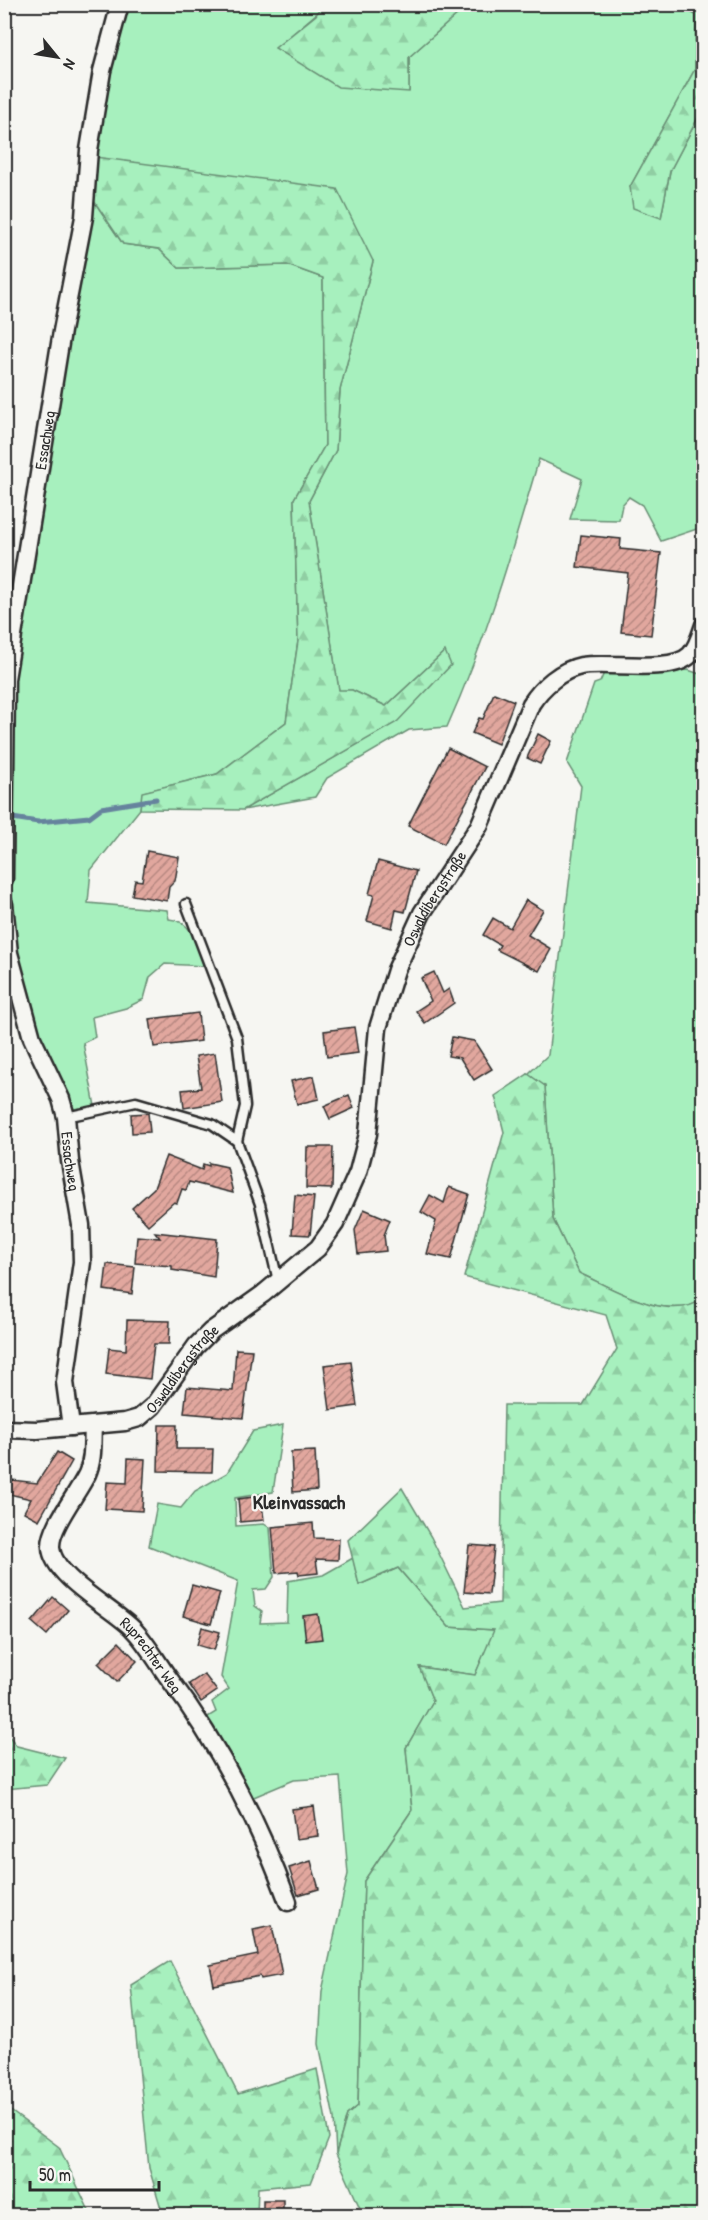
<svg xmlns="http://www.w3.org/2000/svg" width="708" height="2220" viewBox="0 0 708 2220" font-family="'Patrick Hand',sans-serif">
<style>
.grass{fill:#a7f0be;stroke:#698e74;stroke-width:1.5}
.forest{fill:url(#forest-firs);stroke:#698e74;stroke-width:1.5}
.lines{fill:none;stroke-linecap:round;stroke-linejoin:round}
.stream{stroke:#66839d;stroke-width:5}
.building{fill:url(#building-hatch);stroke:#2b2b2b;stroke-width:1.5}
.service-casing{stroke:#2b2b2b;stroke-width:13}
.minor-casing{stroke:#2b2b2b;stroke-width:21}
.service{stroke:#f6f6f2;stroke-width:8}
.minor{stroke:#f6f6f2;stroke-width:16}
.labels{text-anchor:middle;stroke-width:4.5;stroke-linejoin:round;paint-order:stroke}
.street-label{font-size:16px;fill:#2b2b2b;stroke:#f6f6f2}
.quarter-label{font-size:20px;font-weight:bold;fill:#2b2b2b;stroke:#f6f6f2}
</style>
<defs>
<pattern id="forest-firs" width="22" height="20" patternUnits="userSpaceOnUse" patternTransform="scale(1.5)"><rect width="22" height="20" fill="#a7f0be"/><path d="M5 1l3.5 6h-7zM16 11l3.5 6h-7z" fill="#90cea3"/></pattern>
<pattern id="building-hatch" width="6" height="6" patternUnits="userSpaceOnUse" patternTransform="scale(1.5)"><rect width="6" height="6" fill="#e1a79e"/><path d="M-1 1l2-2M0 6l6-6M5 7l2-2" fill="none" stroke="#b78881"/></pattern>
</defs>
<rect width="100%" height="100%" fill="#f6f6f2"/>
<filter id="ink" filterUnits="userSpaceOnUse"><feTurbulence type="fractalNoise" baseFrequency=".0167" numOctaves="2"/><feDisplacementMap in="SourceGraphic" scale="12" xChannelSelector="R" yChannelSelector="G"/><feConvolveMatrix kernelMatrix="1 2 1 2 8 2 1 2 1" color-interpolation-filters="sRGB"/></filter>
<g filter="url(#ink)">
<g class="grass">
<path d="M678,4L696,15L695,69L630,187L661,218L670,171L703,108L704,517L700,528L661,541L642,505L629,497L622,505L619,520L570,519L582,479L539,459C512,551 487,638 447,727L409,730L327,778L315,797L243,810L396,722L445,651L386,706L352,690L339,691L309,501L336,450L340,390L373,261L95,157L101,110L124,5H322L316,14L276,48L409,91V57L468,5Z"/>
<path d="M94,201L123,244L159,249L179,268L287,265L323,278L325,445L294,499L298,641L286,722L217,774L143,792L140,809L91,870L88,903L167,910L169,919C194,921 196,945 204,966L165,964L150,977L144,999L126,1008L92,1017L95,1037L83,1043L95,1106L74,1109L51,1070L17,960L10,868L11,707L69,322Z"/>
<path d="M688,670L703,675V1299C669,1324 612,1288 579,1273L553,1219L545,1087L528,1074L548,1055L581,786L567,763L594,684L600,682L604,673Z"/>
<path d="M283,1425L273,1492L235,1498L236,1526L264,1524L270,1528L274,1577L266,1589L253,1590L255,1606L262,1611L260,1623L287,1622L288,1581L323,1575L353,1558L359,1585L398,1568L449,1627L495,1630L475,1675L420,1667L433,1701L406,1748L412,1810L364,1881L358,2106L347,2115L336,2154L334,2118L319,2044L322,1991L348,1874L340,1777L294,1780L249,1799L206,1718L216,1712L212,1702L229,1689L221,1677L238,1581L149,1546L157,1504L181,1508L195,1491L227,1473L253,1431Z"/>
</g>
<g class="forest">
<path d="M322,5L323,4L468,5L409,57V92L338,87L275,48L316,15Z"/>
<path d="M678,5H703V108L670,171L661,218L633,208L630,187L695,69L696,15Z"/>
<path d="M95,157L337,189L373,261L340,390L336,450L309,501L339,690H352L386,706L445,651L451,665L397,722L243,810L140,809L142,792L217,774L286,722L298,641L294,499L325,445L323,278L287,265L179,268L159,249L123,244L94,201Z"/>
<path d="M528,1074L545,1086L553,1219L579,1273C612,1288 669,1324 703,1299V2215H363L336,2154L347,2115L358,2106L364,1881L412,1810L406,1748L433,1701L419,1667L475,1675L494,1630L449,1627L398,1568L359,1585L348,1540L402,1488L431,1537L465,1607L500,1603L504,1405H583L617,1349L606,1315L464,1277L504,1132L495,1096Z"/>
<path d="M4,1730L17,1746L65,1758L47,1785L5,1789Z"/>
<path d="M170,1961L238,2094L317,2069L329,2138L311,2183L258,2188L257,2215H163L149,2168L131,1985Z"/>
<path d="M4,2106L59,2147L91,2215H5Z"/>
</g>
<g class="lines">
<path class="stream" d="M6,817L38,822L89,817L101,808L156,799"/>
</g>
<g class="building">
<path d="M581,535L621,539L620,549L661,553L651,635L621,632L628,573L577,567Z"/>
<path d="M494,693L514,701L498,744L472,733L479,718L483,719Z"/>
<path d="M538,734L551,741L540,764L527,758Z"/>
<path d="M448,748L485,767L444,844L408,826Z"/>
<path d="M147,851L179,857L175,881L169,887L167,901L132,895L135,880L142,881Z"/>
<path d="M378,861L416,871L405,912L396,910L392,928L367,921L374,895L369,894Z"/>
<path d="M526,900L543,910L528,935L551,949L539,971L497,950L500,945L483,935L493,918L510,928Z"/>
<path d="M434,972L443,993L449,989L454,1003L425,1023L416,1011L431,1001L421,978Z"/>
<path d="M198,1013L201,1041L154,1047L150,1019Z"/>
<path d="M354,1027L358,1053L327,1057L324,1031Z"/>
<path d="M452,1037L474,1041L492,1069L474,1080L460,1058L448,1056Z"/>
<path d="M215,1053L222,1102L184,1108L182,1090L201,1088L196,1056Z"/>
<path d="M314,1076L319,1099L297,1104L291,1081Z"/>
<path d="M349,1095L354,1108L330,1119L324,1106Z"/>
<path d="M148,1113L150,1132L132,1133L131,1114Z"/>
<path d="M307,1147H333L332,1189L306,1188Z"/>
<path d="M166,1156L202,1170L203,1164L209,1166V1163L227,1167L233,1193L189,1182L186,1190L182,1189L177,1203L174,1202L148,1225L132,1208L154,1188Z"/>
<path d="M449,1187L469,1194L451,1259L427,1254L436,1221L421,1212L430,1195L444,1203Z"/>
<path d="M295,1195L314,1197L310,1235L292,1234Z"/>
<path d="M364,1209L390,1220L384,1235L386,1251L358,1254L355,1230Z"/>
<path d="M155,1232L217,1239L214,1277L172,1270V1266L135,1263L137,1236L160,1238Z"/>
<path d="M107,1264L135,1267L132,1294L104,1290Z"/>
<path d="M127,1320L170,1321L169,1344H154L150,1379L106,1374L109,1348L126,1350Z"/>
<path d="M236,1349L252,1350L243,1418L184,1413L187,1387L233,1391Z"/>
<path d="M351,1362L357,1406L330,1410L324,1365Z"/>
<path d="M159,1425H177L176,1449H213L212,1472L158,1471Z"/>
<path d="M315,1451L317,1490L293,1492L291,1452Z"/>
<path d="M57,1452L72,1461L39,1520L24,1512L31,1499L9,1494L12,1480L37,1483Z"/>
<path d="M128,1458L145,1459L142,1511L105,1509L107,1482L127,1483Z"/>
<path d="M261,1496L264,1520L240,1522L238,1499Z"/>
<path d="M313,1523L314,1538L339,1539L338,1560L316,1559L318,1573L299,1575L298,1571L276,1573L272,1527Z"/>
<path d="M469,1545L494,1547L489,1594L464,1592Z"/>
<path d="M192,1585L220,1593L211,1624L183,1616Z"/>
<path d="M53,1597L68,1610L47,1635L32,1622Z"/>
<path d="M318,1614L322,1639L306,1641L303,1616Z"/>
<path d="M202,1627L220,1632L214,1650L197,1645Z"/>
<path d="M119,1642L137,1661L117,1682L98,1663Z"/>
<path d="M204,1674L217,1691L201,1702L189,1684Z"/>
<path d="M314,1806L318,1836L296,1839L292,1809Z"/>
<path d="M311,1861L319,1889L298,1895L289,1868Z"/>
<path d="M272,1925L282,1975L261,1979L260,1976L214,1985L210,1965L258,1955L253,1929Z"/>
<rect x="263" y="2200" width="20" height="16"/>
</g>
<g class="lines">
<g class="service-casing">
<g id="service">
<path d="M186,904L237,1038L245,1106L237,1141L260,1204L278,1281"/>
<path d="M66,1117L136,1102L212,1124L237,1141"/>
</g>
</g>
<g class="minor-casing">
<g id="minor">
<path id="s1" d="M4,879L6,679L62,331L84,217L89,150L102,71L120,4"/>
<path id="s2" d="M4,904L9,953L32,1038L61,1099L66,1117L70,1161L81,1225L82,1262L65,1382L71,1427"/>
<path id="s3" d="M93,1425C92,1441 94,1459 87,1474C78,1493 50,1527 51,1547C52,1577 114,1609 133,1629C147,1643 157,1662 168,1677C220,1746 258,1821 288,1902"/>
<path id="s4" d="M4,1429L37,1430L125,1422L139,1418L153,1406L196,1346L211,1331L263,1294L318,1248L335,1224L358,1172L368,1134L378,1028L396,970L422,913L479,826L531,704C542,687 561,670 581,666C608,661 671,674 690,655C697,648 701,634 704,625"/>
</g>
</g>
<use href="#service" class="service"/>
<use href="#minor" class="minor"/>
</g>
</g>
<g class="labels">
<g class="street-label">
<text dy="6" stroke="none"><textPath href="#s1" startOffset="442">Essachweg</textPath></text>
<text dy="6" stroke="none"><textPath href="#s4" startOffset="759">Oswaldibergstraße</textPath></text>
<text dy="6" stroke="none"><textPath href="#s2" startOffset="268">Essachweg</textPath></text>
<text dy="6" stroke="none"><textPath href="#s4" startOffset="202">Oswaldibergstraße</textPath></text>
<text dy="6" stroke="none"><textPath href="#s3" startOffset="282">Ruprechter Weg</textPath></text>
</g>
<g class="quarter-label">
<text x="299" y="1509">Kleinvassach</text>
</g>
</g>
<rect width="708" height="2220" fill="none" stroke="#f6f6f2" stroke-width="24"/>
<rect x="12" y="12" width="684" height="2196" fill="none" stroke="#2b2b2b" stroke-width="2" filter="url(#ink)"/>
<g transform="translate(57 57) rotate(120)" stroke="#f6f6f2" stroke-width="4.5" paint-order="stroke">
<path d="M0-4.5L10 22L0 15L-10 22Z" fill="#2b2b2b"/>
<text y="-9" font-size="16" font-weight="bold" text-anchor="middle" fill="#2b2b2b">N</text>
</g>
<path d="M30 2181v9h129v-9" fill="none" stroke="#2b2b2b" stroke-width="3"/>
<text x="39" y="2181" font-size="18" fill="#2b2b2b" stroke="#f6f6f2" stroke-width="4.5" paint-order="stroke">50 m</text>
</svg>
